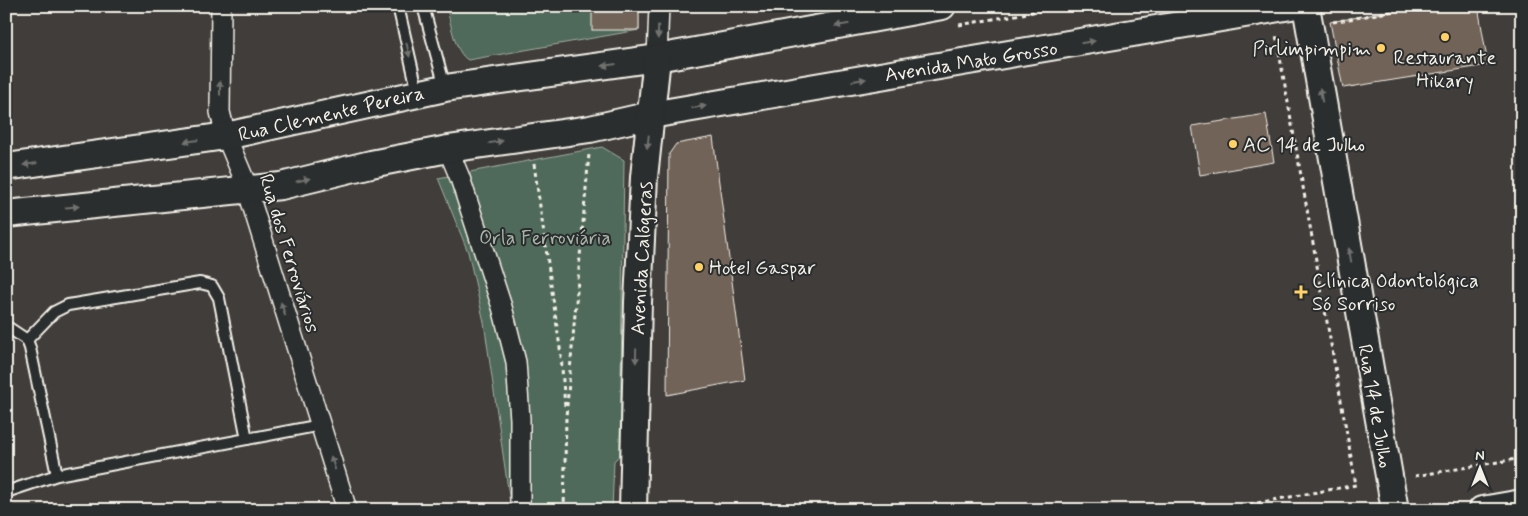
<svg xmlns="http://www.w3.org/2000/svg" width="1528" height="516" viewBox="0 0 1528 516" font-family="Mynerve,sans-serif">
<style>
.green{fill:#506b5a;stroke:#a2aea1}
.building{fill:#726358;stroke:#f4f1e8}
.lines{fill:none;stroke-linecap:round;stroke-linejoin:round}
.lane-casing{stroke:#f4f1e8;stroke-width:14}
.street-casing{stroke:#f4f1e8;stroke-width:22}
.secondary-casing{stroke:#f4f1e8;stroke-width:30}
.path{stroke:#f4f1e8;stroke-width:3;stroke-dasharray:4 4;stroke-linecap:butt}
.lane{stroke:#2a2d2e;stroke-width:10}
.street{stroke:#2a2d2e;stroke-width:19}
.secondary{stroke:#2a2d2e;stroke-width:26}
.oneway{fill:#71726f}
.poi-dot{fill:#ffd166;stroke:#2a2d2e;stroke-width:2}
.labels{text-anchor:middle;stroke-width:4;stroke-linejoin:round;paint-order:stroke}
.poi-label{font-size:20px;fill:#f4f1e8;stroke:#2a2d2e;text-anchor:start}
.street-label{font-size:20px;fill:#f4f1e8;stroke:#2a2d2e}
.park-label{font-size:20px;fill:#aab5a8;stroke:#2a2d2e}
</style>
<rect width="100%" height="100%" fill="#403d3b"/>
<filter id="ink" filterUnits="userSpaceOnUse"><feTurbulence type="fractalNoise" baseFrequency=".02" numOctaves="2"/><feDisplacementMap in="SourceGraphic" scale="10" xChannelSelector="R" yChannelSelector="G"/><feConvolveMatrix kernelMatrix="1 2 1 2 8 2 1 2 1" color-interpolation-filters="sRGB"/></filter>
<g filter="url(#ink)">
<g class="green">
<path d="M446,6H639V30L468,60C454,52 451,22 446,6Z"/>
<path d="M602,147L624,160L620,455L614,461L612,510H511L484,322L468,252L438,178Z"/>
</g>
<g class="building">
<rect x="592" y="6" width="47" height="24"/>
<path d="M1421,6H1478L1488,65L1343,88L1330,22Z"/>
<path d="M1266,114L1274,162L1200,175L1192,126Z"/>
<path d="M713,137L745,380L667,395L669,154L676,144Z"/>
</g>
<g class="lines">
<g class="lane-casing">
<g id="lane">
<path d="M398,6L418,93"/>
<path d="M423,6L445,87"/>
<path d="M6,326L27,340L30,348L57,475"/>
<path d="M27,340L54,312L68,305L200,283L212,286L219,298L247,439"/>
<path d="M6,492L57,475L321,425"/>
</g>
</g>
<g class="street-casing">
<g id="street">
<path d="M221,6L220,112L226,136L244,179L347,510"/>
<path d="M657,58L659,6"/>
<path d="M448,149L460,178L502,307L516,362L520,419V510"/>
</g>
</g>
<g class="secondary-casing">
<g id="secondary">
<path d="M1306,6L1395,510"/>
<path d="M6,167L226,136L445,88L657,58L942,6"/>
<path d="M6,214L281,186L371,164L448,149L590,129L651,115L1291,6"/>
<path d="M633,510L638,302L644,177L657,58"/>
<path d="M1482,510L1522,503"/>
</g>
</g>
<g class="path">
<path d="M1333,22L1421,6"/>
<path d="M959,25L1067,6"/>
<path d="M534,164L561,355L565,407"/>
<path d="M1415,476L1522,458"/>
<path d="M564,510L566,417L589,154"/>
<path d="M1218,510L1356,485L1276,35"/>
</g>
<use href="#lane" class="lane"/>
<use href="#street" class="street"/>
<use href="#secondary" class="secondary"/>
</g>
<defs><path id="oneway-solid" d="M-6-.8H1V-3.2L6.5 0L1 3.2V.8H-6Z" transform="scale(1.25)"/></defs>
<g class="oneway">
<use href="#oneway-solid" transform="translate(842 25) rotate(170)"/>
<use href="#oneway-solid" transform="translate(658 32) rotate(92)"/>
<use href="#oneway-solid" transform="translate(1088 42) rotate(-9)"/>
<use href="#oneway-solid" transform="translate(408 50) rotate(77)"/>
<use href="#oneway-solid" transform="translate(609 65) rotate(172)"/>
<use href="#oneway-solid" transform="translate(859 80) rotate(-9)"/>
<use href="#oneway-solid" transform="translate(220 88) rotate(-90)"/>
<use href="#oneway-solid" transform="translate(1321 95) rotate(-100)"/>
<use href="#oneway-solid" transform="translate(699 107) rotate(-9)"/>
<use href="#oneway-solid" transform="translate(191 141) rotate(172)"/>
<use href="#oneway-solid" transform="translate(496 142) rotate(-9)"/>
<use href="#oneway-solid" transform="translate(648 142) rotate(96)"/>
<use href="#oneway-solid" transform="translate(30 164) rotate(172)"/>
<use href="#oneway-solid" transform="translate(303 180) rotate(-13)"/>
<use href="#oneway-solid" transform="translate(72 207) rotate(-6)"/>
<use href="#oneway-solid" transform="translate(1350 255) rotate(-100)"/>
<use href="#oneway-solid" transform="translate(283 309) rotate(-108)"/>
<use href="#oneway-solid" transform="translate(636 356) rotate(91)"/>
<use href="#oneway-solid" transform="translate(333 463) rotate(-108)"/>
</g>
</g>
<g class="poi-dot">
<circle cx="1445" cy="37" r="5"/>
<circle cx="1381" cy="48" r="5"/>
<circle cx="1233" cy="144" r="5"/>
<circle cx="699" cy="267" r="5"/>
<path d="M1298.5 284.5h5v5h5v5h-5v5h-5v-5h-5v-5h5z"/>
</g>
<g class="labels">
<g class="poi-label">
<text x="1371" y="55" text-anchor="end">Pirlimpimpim</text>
<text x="1445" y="64" text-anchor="middle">Restaurante<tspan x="1445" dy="23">Hikary</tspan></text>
<text x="1243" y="151">AC 14 de Julho</text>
<text x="709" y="274">Hotel Gaspar</text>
<text x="1312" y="287">Clínica Odontológica<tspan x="1312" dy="23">Só Sorriso</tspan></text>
</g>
<g class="street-label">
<text transform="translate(971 61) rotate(-9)" y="7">Avenida Mato Grosso</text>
<text transform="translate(331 113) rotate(-13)" y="7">Rua Clemente Pereira</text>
<text transform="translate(290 253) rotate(73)" y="7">Rua dos Ferroviários</text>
<text transform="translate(641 258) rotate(-87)" y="7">Avenida Calógeras</text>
<text transform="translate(1376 406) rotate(80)" y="7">Rua 14 de Julho</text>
</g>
<g class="park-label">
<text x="545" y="244">Orla Ferroviária</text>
</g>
</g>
<rect width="1528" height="516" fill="none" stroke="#2a2d2e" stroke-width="25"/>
<rect x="12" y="12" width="1503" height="491" fill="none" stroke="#f4f1e8" stroke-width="2" filter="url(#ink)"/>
<g transform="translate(1480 468)" stroke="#2a2d2e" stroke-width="4" paint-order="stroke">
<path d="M0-4L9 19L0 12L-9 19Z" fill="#f4f1e8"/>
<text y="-8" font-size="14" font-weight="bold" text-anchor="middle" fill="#f4f1e8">N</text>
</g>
</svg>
